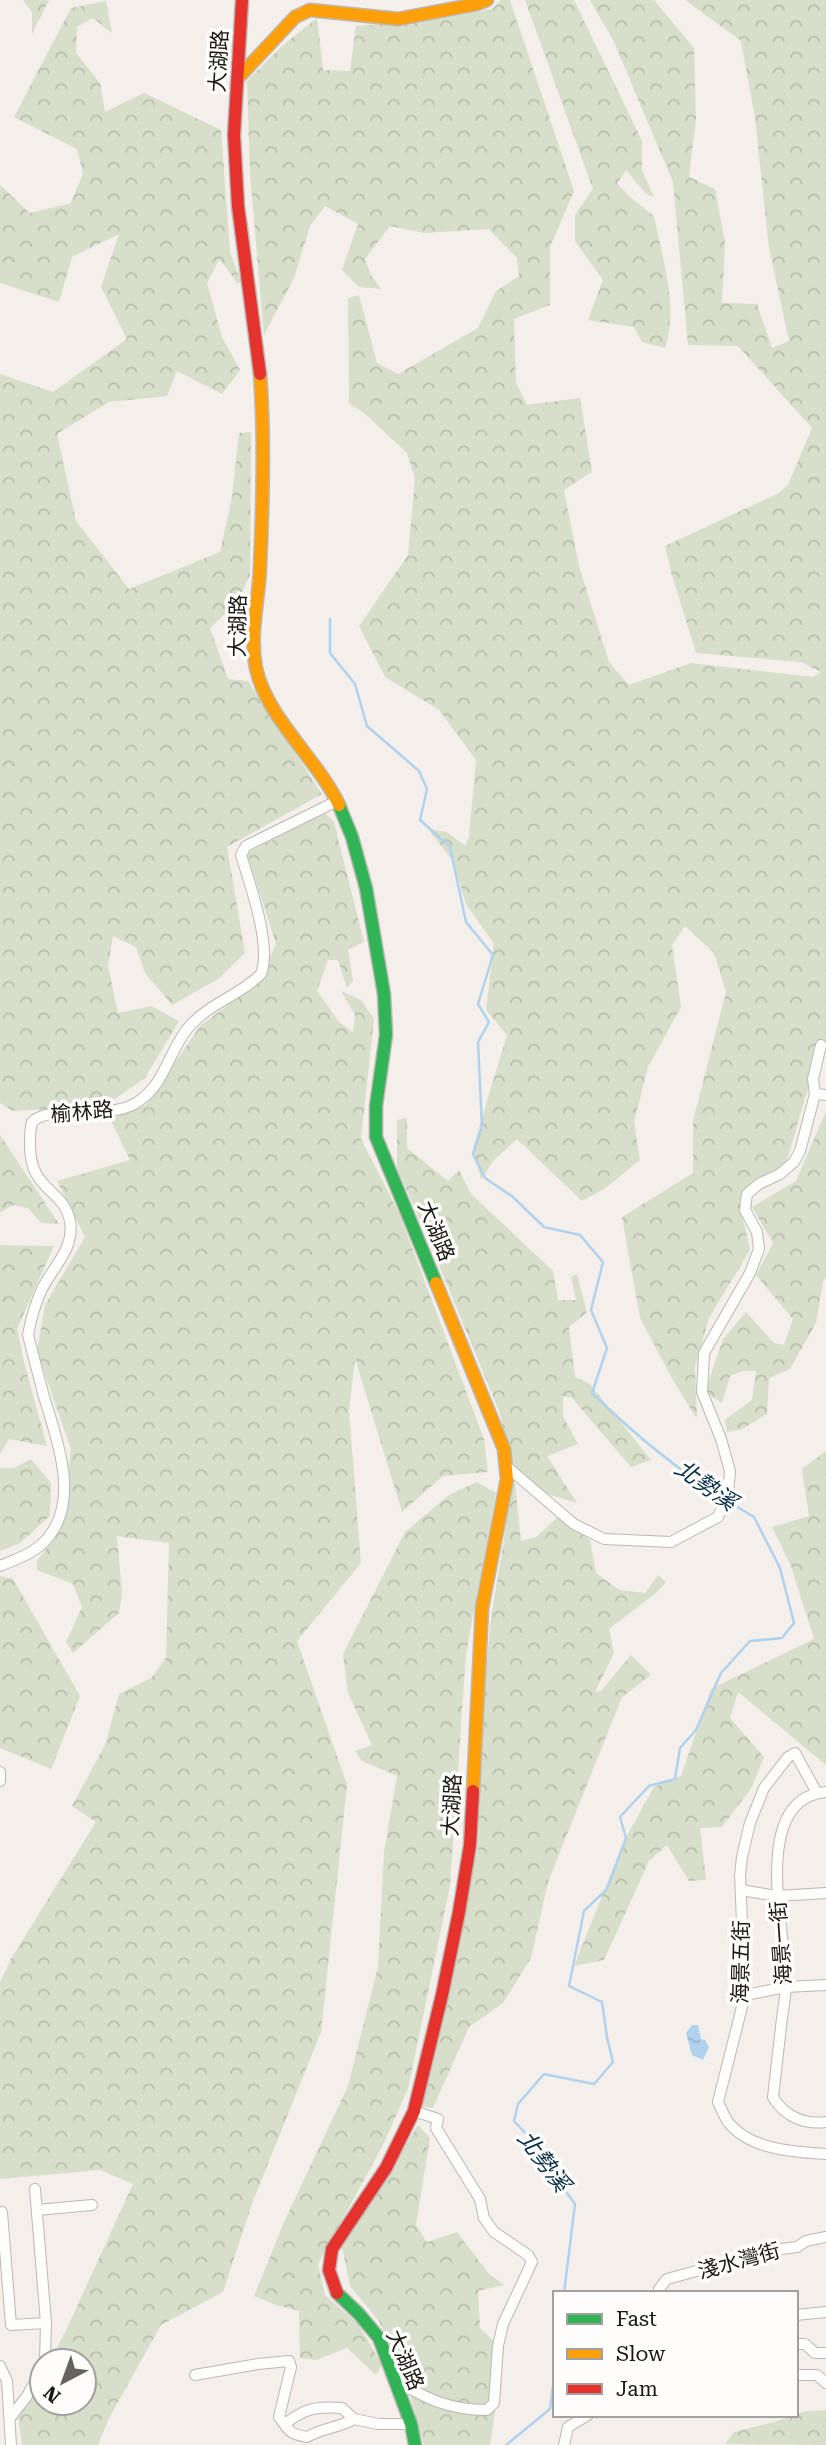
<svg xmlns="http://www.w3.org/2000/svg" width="826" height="2445" viewBox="0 0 826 2445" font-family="'Roboto Serif','Noto Sans TC',serif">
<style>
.forest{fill:url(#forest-crowns)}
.water{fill:url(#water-ripples)}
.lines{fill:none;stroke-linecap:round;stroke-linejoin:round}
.stream{stroke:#b0d2ee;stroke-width:2.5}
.street-casing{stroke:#bcb8b4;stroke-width:12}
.fast-casing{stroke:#bcb8b4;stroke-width:15}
.slow-casing{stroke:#bcb8b4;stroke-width:15}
.jam-casing{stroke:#bcb8b4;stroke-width:15}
.street{stroke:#fdfdfc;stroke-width:10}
.fast{stroke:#30b455;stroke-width:12}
.slow{stroke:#ff9f0a;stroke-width:12}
.jam{stroke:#e5322d;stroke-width:12}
.labels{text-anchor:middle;stroke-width:7;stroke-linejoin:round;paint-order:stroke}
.street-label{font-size:21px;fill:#1a1714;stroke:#fffdfb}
.water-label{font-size:23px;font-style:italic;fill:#052e49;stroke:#fffdfb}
</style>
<defs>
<pattern id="forest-crowns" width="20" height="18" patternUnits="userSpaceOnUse" patternTransform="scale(1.75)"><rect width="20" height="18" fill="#d7deca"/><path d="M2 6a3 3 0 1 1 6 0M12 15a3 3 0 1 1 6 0" fill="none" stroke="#b8bead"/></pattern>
<pattern id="water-ripples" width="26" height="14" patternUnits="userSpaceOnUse" patternTransform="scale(1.75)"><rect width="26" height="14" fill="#b0d2ee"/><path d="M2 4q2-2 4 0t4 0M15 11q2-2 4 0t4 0" fill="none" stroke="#97b4cb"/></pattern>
</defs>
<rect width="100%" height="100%" fill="#f4efea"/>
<g class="forest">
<path d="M23,0H49L32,34V12Z"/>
<path d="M501,0H510L574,191L550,247V305L514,319L516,383L527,405L580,398L592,472L564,490L579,566L609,662L629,685L691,663L813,677L821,672L801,662L696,653L671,572L665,546L779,493L788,485L812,428L738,346L688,345L673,182L614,42L590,0H654L694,48L696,119L689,177L715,189L725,242L722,303L757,304L772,348L789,341L769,248L755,118L741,41L685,0H826V1050L822,1052L806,1095L783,1174L739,1201L750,1250L709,1318L695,1367L697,1419L674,1382L640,1318L622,1217L693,1173V1121L726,992L714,953L685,926L672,945L681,1007L648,1067L634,1122L640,1160L607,1187L582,1201L517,1139L494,1160L481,1179L473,1148L507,1035L486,1010L494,944L466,904L453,861L428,829L447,832L465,846L469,837L476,760L439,710L385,677L359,626L408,555L415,479L407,453L363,412L349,404L348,298L359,295L377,363L398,374L478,328L496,291L519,276L517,258L489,229L424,233L390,226L365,259L371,275L381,289L359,287L342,270L358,224L325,206L310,226L294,278L264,335L250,175L247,81L283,45L317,18L323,70L350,71L356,26L430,20L492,9Z"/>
<path d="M525,0H574L642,141V170L654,197L646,194L626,170L617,183L630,197L654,216C662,258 679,306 665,348L642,342L634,327L588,320L603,280L575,241V215L593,189Z"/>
<path d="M106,1L112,33L93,18L77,27L76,53L100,83L105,112L144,93L221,130L230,252L241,282L237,283L226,267L219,260L207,283L222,337L240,370L222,394L177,371L167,396L109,402L57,434L76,521L129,589L220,552L232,497L239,433L251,432L250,575L237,603L210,628L228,679L248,681L322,794L227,847L245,953L218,979L172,1005L145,973L136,947L113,936L108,966L118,1013L151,1006L179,1021L145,1078L105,1106L13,1111L0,1103V374L53,392L127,339L101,287L119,234L72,257L59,302L0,283V185L30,213L71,203L83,173L77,149L14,117L71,8Z"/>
<path d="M325,813L334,822L364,942L348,950L353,981L347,988L338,960H328L317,991L339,1022L353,1032L355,1015L341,991L361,1000L374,1019L361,1139L399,1213L484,1439L488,1472L443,1476L402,1512L355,1358L349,1411L361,1563L297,1641L347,1785L321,2032L253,2201L223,2292L161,2325L109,2418L98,2445H22L18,2415L42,2374V2403H84V2361H50L69,2324L133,2184L100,2170L0,2179V1982L12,1957L96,1822L72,1806L105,1745L119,1694L151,1678L166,1658L169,1543L117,1536L122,1593L119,1613L73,1653L66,1642L82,1607L73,1584L37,1570V1561L61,1530L71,1449L37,1351L45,1305L85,1237L57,1181L130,1160L110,1119L146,1105L200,1026L259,982L276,944L247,853Z"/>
<path d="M826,1111V1277L823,1282L816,1323L790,1369L769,1378L767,1414L742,1429L727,1432L725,1420L752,1400L756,1371H742L730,1376L722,1403L705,1392L723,1339L746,1312L774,1343L784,1345L793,1319L756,1275L773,1243L752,1207L796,1181Z"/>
<path d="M407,1118V1148L448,1181L459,1170L471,1194L553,1271L558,1300H576L571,1277L577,1274L587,1312L569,1327L575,1377L590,1384L651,1460L631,1467L572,1398L563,1396V1416L578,1444L547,1456L577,1503L541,1492L513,1463L499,1411L430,1243L397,1168V1120Z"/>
<path d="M0,1135L59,1224L41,1223L28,1208L12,1205L0,1213Z"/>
<path d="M0,1245L54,1246L17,1329L25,1366L47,1446L9,1439L0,1454Z"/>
<path d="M826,1451V1765L738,1692L730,1718L764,1757L752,1787L722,1827L700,1828L706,1880L689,1881L667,1845L649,1861L604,1960L574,1966L624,1841L654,1787L681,1776L711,1689L814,1639L791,1566L772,1527L809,1516L802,1469Z"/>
<path d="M31,1459L51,1483L50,1516L20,1543L0,1551V1468H14Z"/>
<path d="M477,1482L496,1493L466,1654L450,1886L408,2089L383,2145L318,2264L325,2295L359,2325L382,2365L376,2375L347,2348L316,2360L300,2358L299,2311L276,2305L254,2296L285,2220L348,2086L378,1967L384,1852L397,1776L362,1761L355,1751L372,1745L348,1693L343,1654L405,1532L449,1495Z"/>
<path d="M515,1483L521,1541L536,1537L558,1517L590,1540L596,1573L619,1590L645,1593L658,1575L666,1582L656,1593L609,1629L614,1653L595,1692L601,1691L631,1655L651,1675L622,1697L548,1882L531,1958L503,2003L469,2027L433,2108L419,2106L467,1883L478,1850L483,1703L491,1617L504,1540L509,1487Z"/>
<path d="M0,1576L13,1579L80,1696L51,1769L0,1748Z"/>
<path d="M418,2125L430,2138L416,2225L427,2242L457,2232L490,2275L504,2285L478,2291L480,2328L504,2351L490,2445H424L405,2377L379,2321L350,2286L342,2247Z"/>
<path d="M826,2410V2445L725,2444L734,2432L778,2421L806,2411Z"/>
</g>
<path class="water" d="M692,2025H698L701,2039L705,2040L709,2047L703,2060L692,2055L686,2033Z"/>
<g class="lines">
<g class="stream">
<path d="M330,619V653L355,684L367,726L419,771L427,789L420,820L450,847L466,922L493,955L478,1004L489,1022L478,1042L482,1127L473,1154L485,1178L513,1197L544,1227L580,1235L603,1262L591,1310L607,1348L592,1393C632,1432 676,1469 723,1498"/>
<path d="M564,2293L575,2204L553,2174L541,2150L514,2121L518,2104L544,2074L594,2084L613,2062L607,2037L602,2002L569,1986L584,1911L607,1889L626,1838L620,1817L649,1786L675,1779L680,1748L696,1730L721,1673L750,1641L782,1638L794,1623L780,1568L754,1517L729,1502"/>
<path d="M506,2445L550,2409L555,2371"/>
</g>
<g class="street-casing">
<g id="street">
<path d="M815,1094L826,1095"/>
<path d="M506,1466L574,1524L604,1539L671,1542L718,1517L728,1493L730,1471L721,1439L702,1392L704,1353L750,1273L759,1249L757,1232L745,1210L747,1194L759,1184L780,1174L794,1162L800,1151L815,1094L813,1079L821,1045"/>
<path d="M0,1566C19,1558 38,1552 50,1535C80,1495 55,1435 43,1393C38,1374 33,1354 28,1335C31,1319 35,1304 42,1289C53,1267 75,1248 70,1221C63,1187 29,1192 30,1143C30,1136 30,1129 32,1122C52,1103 106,1121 136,1103C166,1084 168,1052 188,1028C209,1003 239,996 261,974C272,945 250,885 241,855L246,846L337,801"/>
<path d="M0,1772V1781"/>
<path d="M826,1792C751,1798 784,1928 786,1975C787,1989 784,2004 782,2018C779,2044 776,2071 773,2097C784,2116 804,2125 826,2122"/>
<path d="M817,1793L795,1753L788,1757L764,1788L750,1823L742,1857L740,1875L745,1995L718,2102C721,2108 724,2116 728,2122C750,2150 794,2152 826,2154"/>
<path d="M741,1890L777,1896L826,1893"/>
<path d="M745,1995L786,1987L826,1985"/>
<path d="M35,2189L46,2323L45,2361"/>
<path d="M37,2210L92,2205"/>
<path d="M2,2212L11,2325L46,2323"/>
<path d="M659,2293V2289L667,2279L773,2250L797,2247L806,2241L826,2237"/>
<path d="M796,2315L826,2312"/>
<path d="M796,2344H805L815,2353H826"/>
<path d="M0,2366L7,2381L11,2445"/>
<path d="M195,2375L258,2364L289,2361L291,2367L279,2417C290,2431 287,2433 307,2437C322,2428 339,2428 354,2419"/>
<path d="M796,2375H817L826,2383"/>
<path d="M395,2380C427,2399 449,2410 487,2410L494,2403L498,2346L503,2324L532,2262L528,2255L494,2232L484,2218L480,2199L436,2128L438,2119L414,2111"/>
<path d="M10,2418L27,2396L42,2370"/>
<path d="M285,2424C305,2408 317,2406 342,2408L354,2419L378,2424H411"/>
<path d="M564,2445L568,2427L588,2415"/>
</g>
</g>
<g class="fast-casing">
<g id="fast">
<path d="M339,805L352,837L366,888L384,994L386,1035L376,1106V1137L436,1283"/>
<path d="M337,2293L359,2314L379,2338L411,2424L415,2445"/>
</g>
</g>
<g class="slow-casing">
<g id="slow">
<path d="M238,78L295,17L310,10L398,19L477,4L487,0"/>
<path d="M260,374C265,438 263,503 260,567C259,601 249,634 256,668C266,717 318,760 339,805"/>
<path d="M436,1283L504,1449L507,1479L482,1608L473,1791"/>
</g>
</g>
<g class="jam-casing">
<g id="jam">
<path d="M242,0L234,135L238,206L260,374"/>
<path d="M337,2293L329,2270L332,2249L386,2168L414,2111L442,1995L459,1912L470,1845L473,1791"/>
</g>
</g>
<use href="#street" class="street"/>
<use href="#fast" class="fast"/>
<use href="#slow" class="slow"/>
<use href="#jam" class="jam"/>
</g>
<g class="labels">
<g class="street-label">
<text transform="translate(219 61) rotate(-87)" y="7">大湖路</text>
<text transform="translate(238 626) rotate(-89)" y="7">大湖路</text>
<text transform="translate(82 1112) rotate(-5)" y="7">榆林路</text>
<text transform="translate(436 1231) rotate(68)" y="7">大湖路</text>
<text transform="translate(452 1805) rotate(-87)" y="7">大湖路</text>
<text transform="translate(781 1943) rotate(-94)" y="7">海景一街</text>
<text transform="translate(741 1962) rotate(-89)" y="7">海景五街</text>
<text transform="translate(739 2261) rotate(-15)" y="7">淺水灣街</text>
<text transform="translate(405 2360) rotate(67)" y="7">大湖路</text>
</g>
<g class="water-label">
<text transform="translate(706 1485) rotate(35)" y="8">北勢溪</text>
<text transform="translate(544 2161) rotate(53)" y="8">北勢溪</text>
</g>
</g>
<rect x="553" y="2291" width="245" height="126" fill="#fffdfb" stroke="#a3a19f" stroke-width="2"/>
<rect x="567" y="2314" width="35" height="10" fill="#30b455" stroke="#a3a19f" stroke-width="2"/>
<text x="616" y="2326" font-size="21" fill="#1a1714">Fast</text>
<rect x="567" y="2349" width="35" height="10" fill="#ff9f0a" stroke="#a3a19f" stroke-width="2"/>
<text x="616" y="2361" font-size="21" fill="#1a1714">Slow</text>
<rect x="567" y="2384" width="35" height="10" fill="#e5322d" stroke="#a3a19f" stroke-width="2"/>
<text x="616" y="2396" font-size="21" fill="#1a1714">Jam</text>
<g transform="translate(63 2382) rotate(221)"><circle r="33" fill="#fffdfb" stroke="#a3a19f" stroke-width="2"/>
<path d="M0-5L12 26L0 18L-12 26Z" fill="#66635f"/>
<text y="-10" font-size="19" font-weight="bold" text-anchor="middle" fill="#1a1714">N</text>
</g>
</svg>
